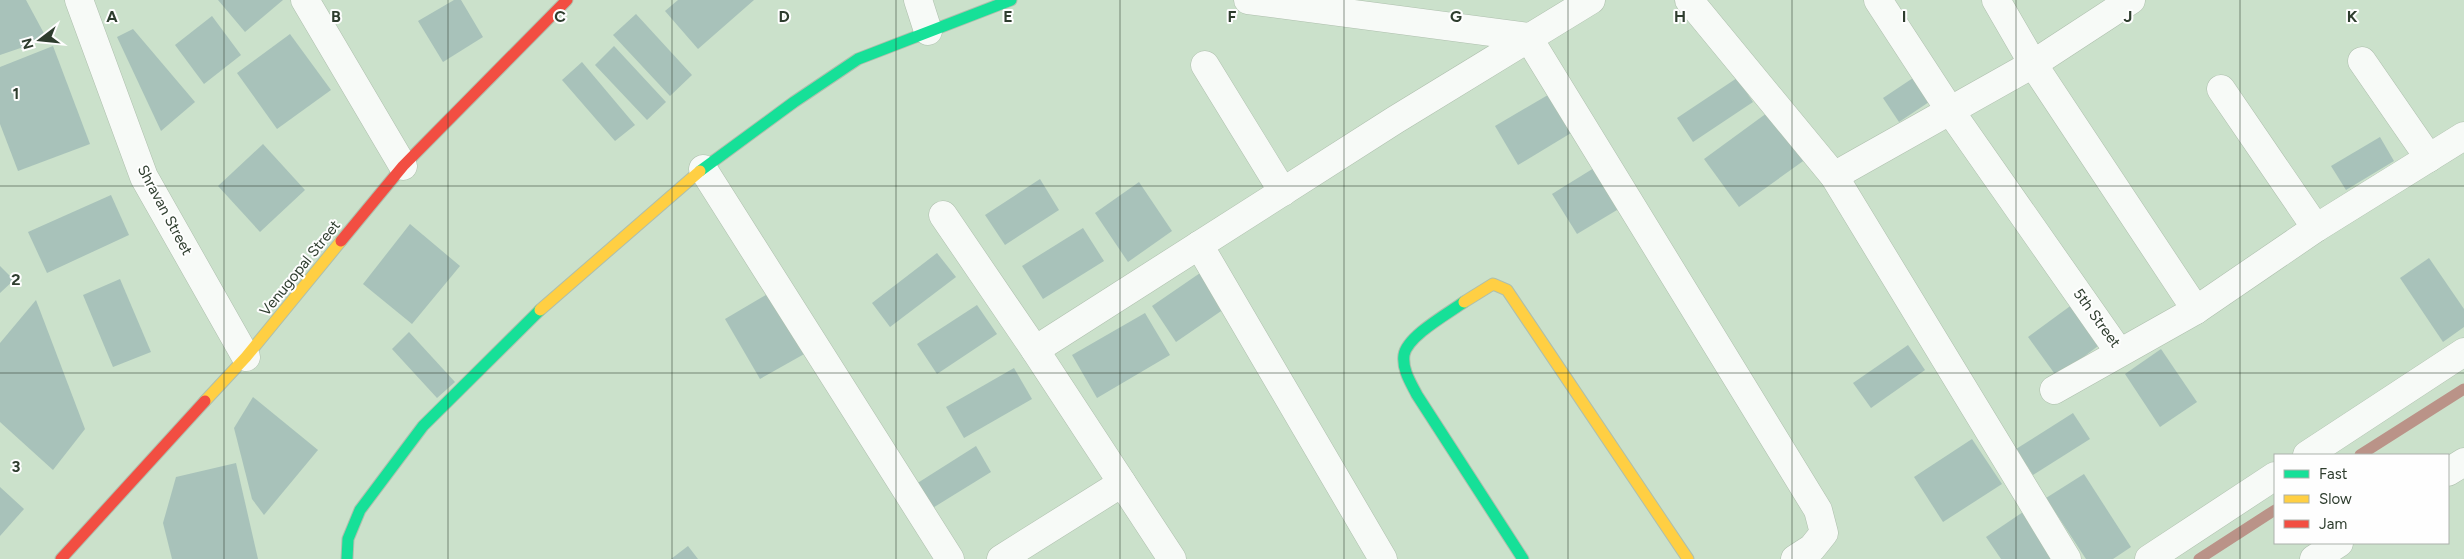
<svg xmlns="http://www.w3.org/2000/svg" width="2464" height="559" viewBox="0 0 2464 559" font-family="Figtree,sans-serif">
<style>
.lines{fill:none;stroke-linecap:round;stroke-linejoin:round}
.stream{stroke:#ba9388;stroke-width:11}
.building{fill:#a8c2ba}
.street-casing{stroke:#aebfad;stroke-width:29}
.fast-casing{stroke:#aebfad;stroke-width:13}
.slow-casing{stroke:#aebfad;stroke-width:13}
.jam-casing{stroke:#aebfad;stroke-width:13}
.street{stroke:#f7faf7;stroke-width:28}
.fast{stroke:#16e098;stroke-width:11}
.slow{stroke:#ffcf43;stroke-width:11}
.jam{stroke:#f24e42;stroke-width:11}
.grid{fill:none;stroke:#2e3d2e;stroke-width:1;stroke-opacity:0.55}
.labels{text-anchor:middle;stroke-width:4;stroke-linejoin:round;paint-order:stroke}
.street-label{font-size:15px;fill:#2e3d2e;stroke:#fefefe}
.grid-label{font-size:16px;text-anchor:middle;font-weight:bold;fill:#2e3d2e;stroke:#fefefe;stroke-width:4;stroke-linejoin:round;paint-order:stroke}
</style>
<rect width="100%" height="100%" fill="#cbe1cb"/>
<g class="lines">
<g class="stream">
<path d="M2360,455L2464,389"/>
<path d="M2199,559L2275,510"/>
</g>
</g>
<g class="building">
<path d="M0,0H26L47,39L0,55Z"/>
<path d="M218,0H283L245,32Z"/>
<path d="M454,0H461L483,37L443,62L418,21Z"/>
<path d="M678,0H754L698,49L665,11Z"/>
<path d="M636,14L692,75L670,96L613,35Z"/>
<path d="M212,16L241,55L204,84L175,45Z"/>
<path d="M133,29L195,102L161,131L117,37Z"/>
<path d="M290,34L331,90L277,129L237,73Z"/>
<path d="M53,46L90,144L18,171L0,124V67Z"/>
<path d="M614,46L666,102L647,120L595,65Z"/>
<path d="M582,62L635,125L615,141L562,80Z"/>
<path d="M1919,74L1935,98L1899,122L1883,98Z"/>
<path d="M1737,78L1753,102L1693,142L1677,118Z"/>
<path d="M1553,92L1576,130L1518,165L1495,126Z"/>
<path d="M1771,110L1806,159L1739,207L1704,159Z"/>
<path d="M2380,137L2394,161L2346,190L2331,166Z"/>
<path d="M263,144L305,190L260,232L218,186Z"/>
<path d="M1602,163L1627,204L1577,234L1552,194Z"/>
<path d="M1040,179L1059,210L1005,245L985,215Z"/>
<path d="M1139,182L1172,231L1128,262L1095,213Z"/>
<path d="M111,195L129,235L47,273L28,232Z"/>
<path d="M410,224L460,266L412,324L363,284Z"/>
<path d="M1083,228L1104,261L1043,299L1022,266Z"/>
<path d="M937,253L956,277L890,327L872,303Z"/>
<path d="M2429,258L2464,309V327L2443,342L2400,278Z"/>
<path d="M0,266L14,280L0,293Z"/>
<path d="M1203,271L1227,307L1176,342L1152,306Z"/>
<path d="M120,279L151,352L113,367L83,295Z"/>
<path d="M771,292L806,353L760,379L725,319Z"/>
<path d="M36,300L85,429L53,470L0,422V343Z"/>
<path d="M2073,304L2102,343L2057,377L2028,337Z"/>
<path d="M977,305L997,334L937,374L917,344Z"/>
<path d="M1145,313L1170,355L1097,398L1072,355Z"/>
<path d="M409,332L455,382L437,398L392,349Z"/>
<path d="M1908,345L1925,370L1871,408L1853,383Z"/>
<path d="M2161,349L2197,402L2160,427L2125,374Z"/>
<path d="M1014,368L1032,399L964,438L946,407Z"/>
<path d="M253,397L318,450L264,515L252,499L234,428Z"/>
<path d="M2073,413L2090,439L2033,475L2016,449Z"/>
<path d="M1972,439L2002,484L1943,522L1914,477Z"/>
<path d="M976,446L991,472L931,509L916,484Z"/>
<path d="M236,463L258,559H172L163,523L176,477Z"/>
<path d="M2084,474L2131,547L2113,559H2086L2046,498Z"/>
<path d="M0,487L24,509L0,536Z"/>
<path d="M2023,512L2054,559H2001L1986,537Z"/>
<path d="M688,546L698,559H671Z"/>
</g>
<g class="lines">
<g class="street-casing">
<g id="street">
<path d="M79,0L144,177L246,357"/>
<path d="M305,0L403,166"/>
<path d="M918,0L928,31"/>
<path d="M1248,0L1528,37"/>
<path d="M1689,0L1834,176L2067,559"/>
<path d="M1878,0L1951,112L2119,352"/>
<path d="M1996,0L2033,64L2196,310"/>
<path d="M1528,37L1818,510L1824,533L1812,548L1795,559"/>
<path d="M2362,61L2429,158"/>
<path d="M1205,65L1283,192"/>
<path d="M2221,89L2316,228"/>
<path d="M703,169L950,559"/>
<path d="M1834,176L2033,64L2131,0"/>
<path d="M943,215L1035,350L1172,559"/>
<path d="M1199,245L1383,559"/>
<path d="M1035,350L1395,120L1591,0"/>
<path d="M2054,390L2196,310L2316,228L2464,136"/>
<path d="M2307,455L2464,352"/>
<path d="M2448,472L2464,462"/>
<path d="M1001,559L1122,483"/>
<path d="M2149,559L2275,476"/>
<path d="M2314,559L2339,543"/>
</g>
</g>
<g class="fast-casing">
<g id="fast">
<path d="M700,171L794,102L858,59L1011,0"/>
<path d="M1464,302C1449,313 1407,336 1404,355C1402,370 1411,383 1417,395L1523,559"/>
<path d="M347,559L348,539L360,510L423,426L540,310"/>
</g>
</g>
<g class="slow-casing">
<g id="slow">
<path d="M1464,302L1493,284L1507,290L1688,559"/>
<path d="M540,310L700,171"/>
<path d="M205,401L246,357L341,241"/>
</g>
</g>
<g class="jam-casing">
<g id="jam">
<path d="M341,241L403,166L567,0"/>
<path d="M61,559L205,401"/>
</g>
</g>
<use href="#street" class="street"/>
<use href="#fast" class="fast"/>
<use href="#slow" class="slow"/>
<use href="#jam" class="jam"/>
</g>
<path class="grid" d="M224,0V559M448,0V559M672,0V559M896,0V559M1120,0V559M1344,0V559M1568,0V559M1792,0V559M2016,0V559M2240,0V559M0,186H2464M0,373H2464"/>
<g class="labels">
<g class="street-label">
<text transform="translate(165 210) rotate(62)" y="5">Shravan Street</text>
<text transform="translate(300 268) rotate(-51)" y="5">Venugopal Street</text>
<text transform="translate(2097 318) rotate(54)" y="5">5th Street</text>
</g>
</g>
<g class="grid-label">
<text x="112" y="22">A</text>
<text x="336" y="22">B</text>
<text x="560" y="22">C</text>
<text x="784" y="22">D</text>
<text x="1008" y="22">E</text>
<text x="1232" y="22">F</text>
<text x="1456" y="22">G</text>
<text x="1680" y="22">H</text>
<text x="1904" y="22">I</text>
<text x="2128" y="22">J</text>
<text x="2352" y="22">K</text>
<text x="16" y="99">1</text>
<text x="16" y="285">2</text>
<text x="16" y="472">3</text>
</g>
<rect x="2274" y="454" width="175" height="90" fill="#fefefe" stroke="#abb1ab"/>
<rect x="2284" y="470" width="25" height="8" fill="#16e098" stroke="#abb1ab"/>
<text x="2319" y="479" font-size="15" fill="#2e3d2e">Fast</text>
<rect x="2284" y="495" width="25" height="8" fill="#ffcf43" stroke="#abb1ab"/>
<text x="2319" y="504" font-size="15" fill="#2e3d2e">Slow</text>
<rect x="2284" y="520" width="25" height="8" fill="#f24e42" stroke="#abb1ab"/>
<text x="2319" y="529" font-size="15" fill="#2e3d2e">Jam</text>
<g transform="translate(40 40) rotate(254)" stroke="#fefefe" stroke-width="4" paint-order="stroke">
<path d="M0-4L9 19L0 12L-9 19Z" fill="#2e3d2e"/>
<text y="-8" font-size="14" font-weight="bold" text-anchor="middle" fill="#2e3d2e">N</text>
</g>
</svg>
